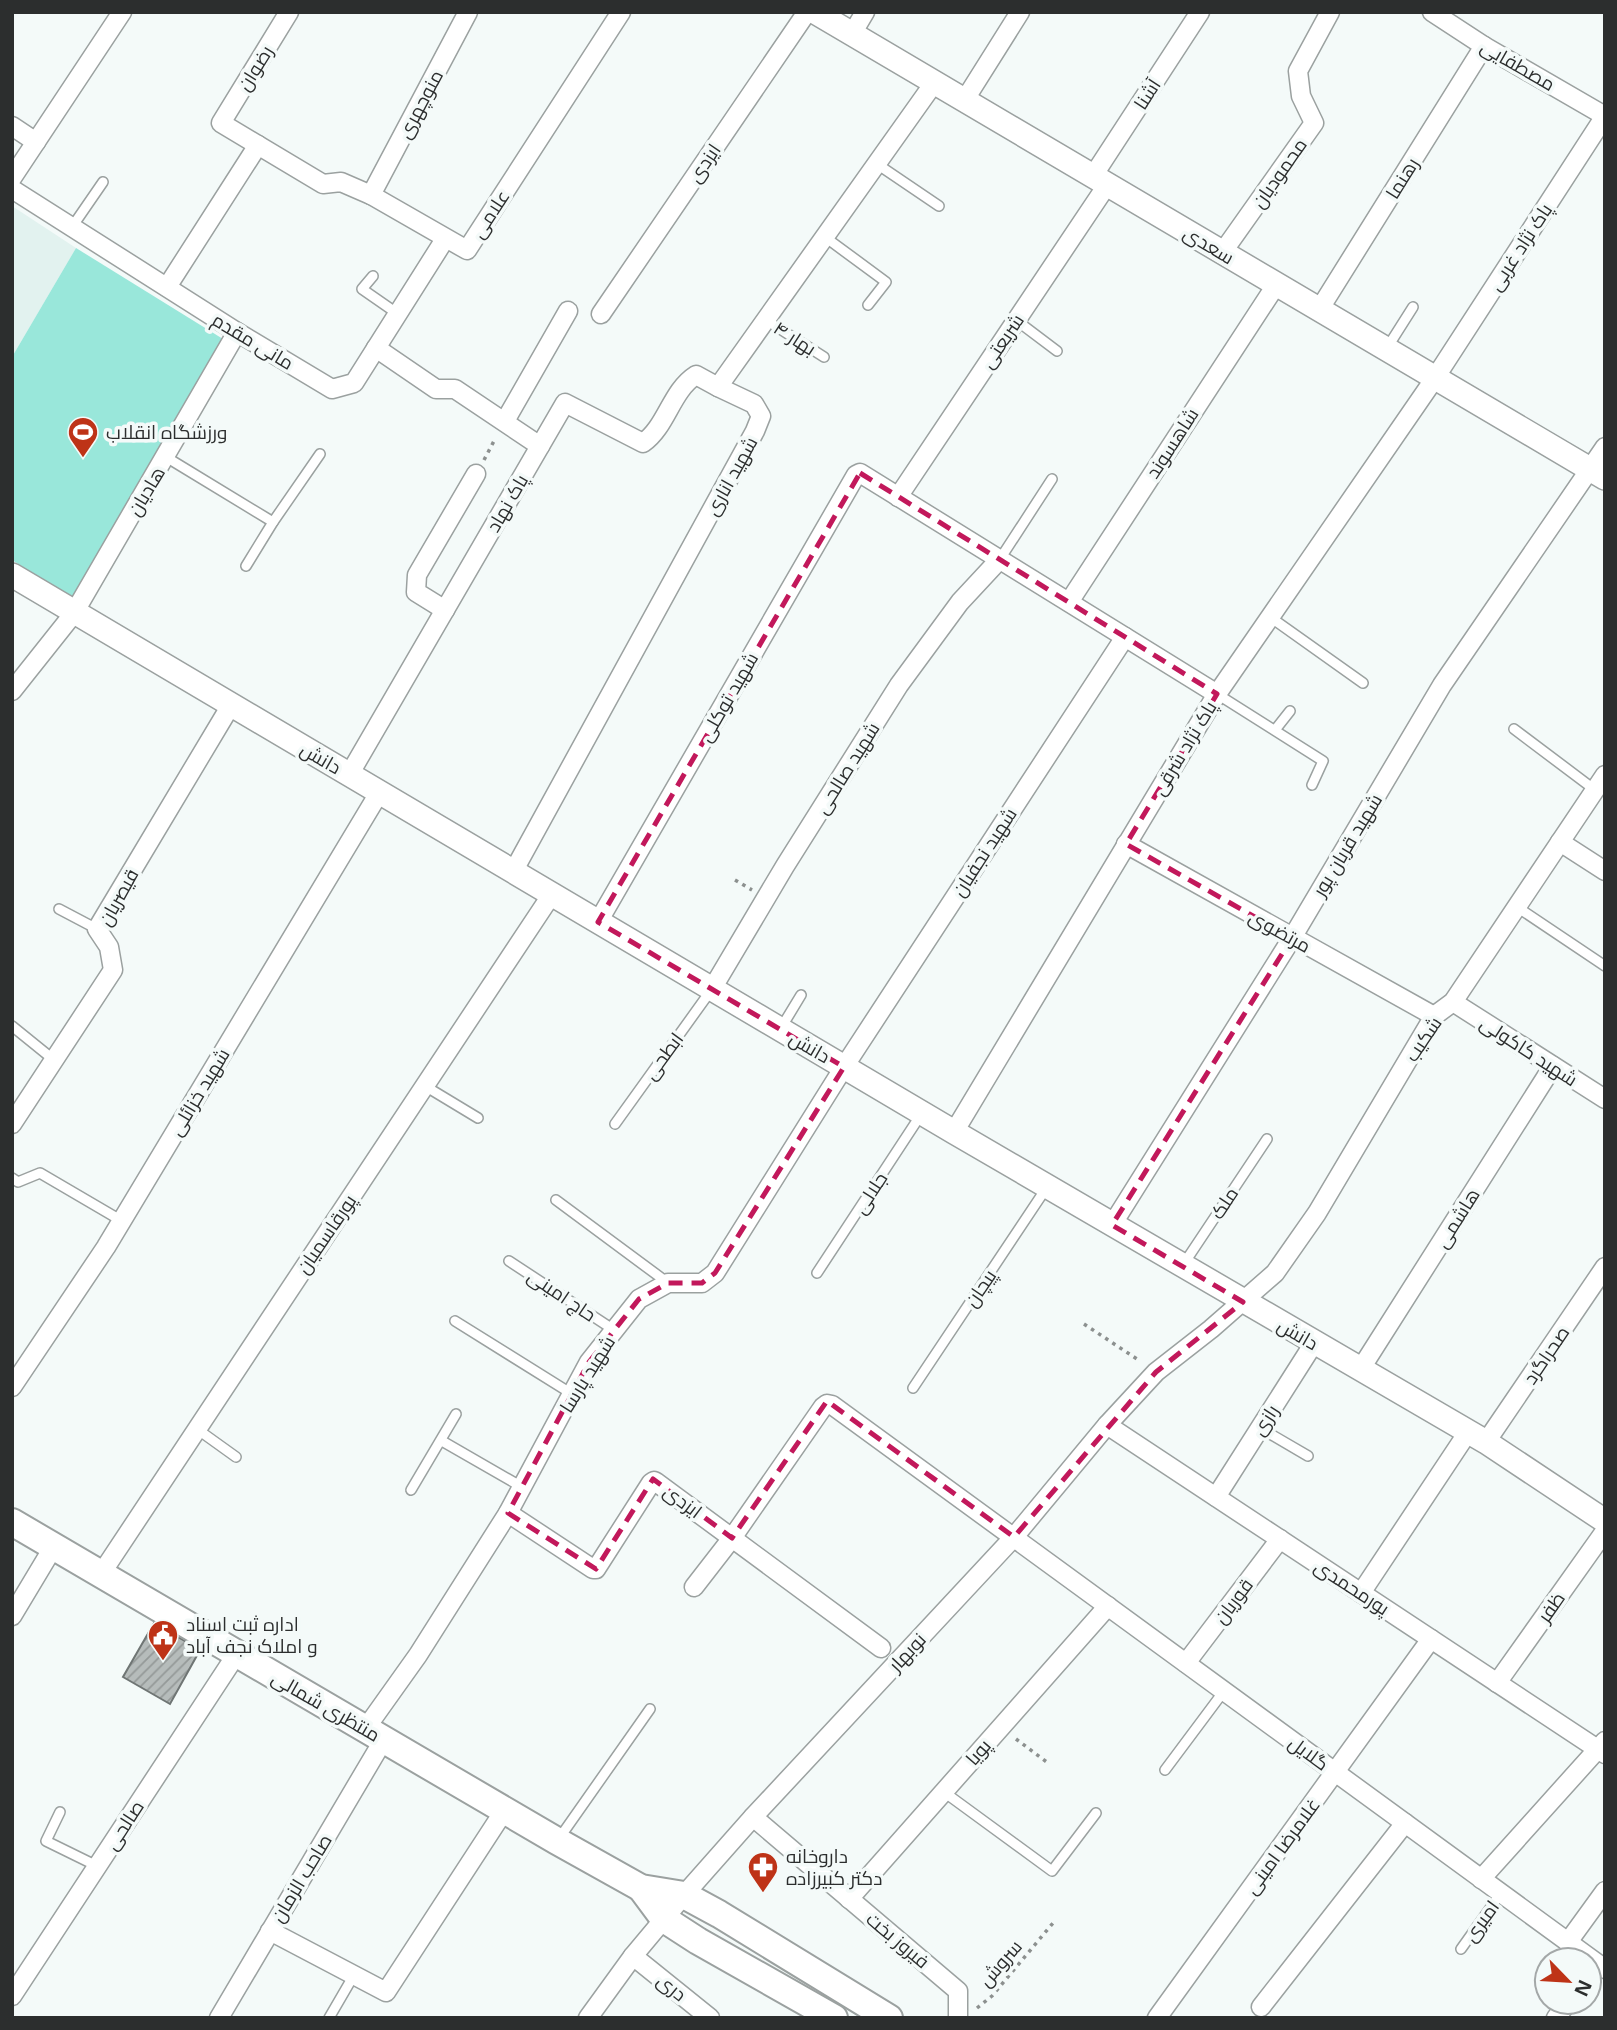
<svg xmlns="http://www.w3.org/2000/svg" width="1617" height="2030" viewBox="0 0 1617 2030" font-family="'Noto Sans',Cairo,sans-serif">
<style>
.built{fill:#e2f2ef}
.grass{fill:#99e7da}
.building{fill:url(#building-hatch);stroke:#6f7574;stroke-width:2}
.lines{fill:none;stroke-linecap:round;stroke-linejoin:round}
.service-casing{stroke:#9ba1a0;stroke-width:12}
.minor-casing{stroke:#9ba1a0;stroke-width:21}
.tertiary-casing{stroke:#9ba1a0;stroke-width:26}
.secondary-casing{stroke:#9ba1a0;stroke-width:30}
.path{stroke:#8c908f;stroke-width:3.5;stroke-dasharray:3.5 5;stroke-linecap:butt}
.service{stroke:#fff;stroke-width:9}
.minor{stroke:#fff;stroke-width:18}
.tertiary{stroke:#fff;stroke-width:23}
.secondary{stroke:#fff;stroke-width:26}
.marked{fill:none;stroke:#c2185b;stroke-width:5;stroke-dasharray:14 9;stroke-linejoin:round}
.labels{text-anchor:middle;stroke-width:7;stroke-linejoin:round;paint-order:stroke}
.street-label{font-size:19px;fill:#2c2e2e;stroke:#f4faf9}
.poi-label{font-size:19px;fill:#2c2e2e;stroke:#f4faf9;text-anchor:start}
</style>
<defs>
<pattern id="building-hatch" width="6" height="6" patternUnits="userSpaceOnUse" patternTransform="scale(1.75)"><rect width="6" height="6" fill="#b6bcbb"/><path d="M-1 1l2-2M0 6l6-6M5 7l2-2" fill="none" stroke="#949998"/></pattern>
</defs>
<rect width="100%" height="100%" fill="#f4faf9"/>
<path class="built" d="M12,206L76,248L12,357Z"/>
<path class="grass" d="M76,248L223,339L73,598L12,560V357Z"/>
<path class="building" d="M154,1623L200,1650L170,1704L123,1677Z"/>
<g class="lines">
<g class="service-casing">
<g id="service">
<path d="M877,164L939,206"/>
<path d="M72,227L103,182"/>
<path d="M825,237L886,282L868,305"/>
<path d="M373,276L362,289L398,314"/>
<path d="M766,320L824,357"/>
<path d="M1016,320L1057,351"/>
<path d="M1387,348L1413,307"/>
<path d="M166,457L273,522"/>
<path d="M1000,559L1052,479"/>
<path d="M246,566L273,522L320,454"/>
<path d="M1270,617L1363,683"/>
<path d="M1217,694L1323,761L1312,785"/>
<path d="M1514,729L1595,790"/>
<path d="M1275,730L1290,711"/>
<path d="M1517,907L1605,966"/>
<path d="M59,909L97,929"/>
<path d="M12,1026L54,1060"/>
<path d="M781,1028L801,995"/>
<path d="M425,1086L478,1118"/>
<path d="M615,1124L712,989"/>
<path d="M12,1178L18,1182L40,1173L122,1221"/>
<path d="M556,1200L668,1283"/>
<path d="M509,1261L614,1330"/>
<path d="M1183,1265L1267,1139"/>
<path d="M817,1273L922,1113"/>
<path d="M455,1321L572,1394"/>
<path d="M913,1388L1047,1187"/>
<path d="M1260,1428L1308,1456"/>
<path d="M197,1429L236,1457"/>
<path d="M442,1441L522,1487"/>
<path d="M411,1490L456,1414"/>
<path d="M1165,1770L1224,1691"/>
<path d="M944,1792L1052,1871L1096,1813"/>
<path d="M60,1812L46,1841L97,1866"/>
<path d="M558,1840L650,1709"/>
<path d="M1461,1949L1501,1893"/>
<path d="M329,2018L354,1975"/>
</g>
</g>
<g class="minor-casing">
<g id="minor">
<path d="M289,12L221,123L323,184L341,182L371,195L467,250L621,12"/>
<path d="M1432,12L1484,46L1605,116"/>
<path d="M852,34L865,12"/>
<path d="M964,101L1020,12"/>
<path d="M12,126L36,142"/>
<path d="M1093,176L1200,12"/>
<path d="M12,178L122,12"/>
<path d="M12,189L237,332L332,389L354,383L445,239"/>
<path d="M371,195L468,12"/>
<path d="M1222,253L1314,123L1301,96L1298,71L1330,12"/>
<path d="M167,287L258,145"/>
<path d="M1319,310L1484,46"/>
<path d="M601,314L807,12"/>
<path d="M376,348L436,389H455L540,446"/>
<path d="M505,421L568,311"/>
<path d="M898,497L1107,185"/>
<path d="M1069,602L1276,285"/>
<path d="M445,610L416,592L417,575L476,474"/>
<path d="M12,691L74,613L237,332"/>
<path d="M349,775L565,403L643,443C667,426 671,391 696,375L718,387"/>
<path d="M1560,842L1605,871"/>
<path d="M1126,844L1434,1016"/>
<path d="M513,872L755,431L761,416L754,404L718,387L934,83"/>
<path d="M598,922L856,475L860,473L1217,694"/>
<path d="M712,989L785,866L899,685L960,602L1000,559"/>
<path d="M1453,1002L1605,1099"/>
<path d="M12,1124L113,970L109,947L97,929L231,705"/>
<path d="M954,1132L1217,694L1435,378L1605,116"/>
<path d="M1112,1225L1292,938L1442,685L1605,447"/>
<path d="M1360,1370L1553,1066"/>
<path d="M12,1387L106,1247L379,793"/>
<path d="M1107,1425L1605,1754"/>
<path d="M1486,1442L1605,1267"/>
<path d="M1216,1497L1314,1343"/>
<path d="M508,1513L593,1569H596L651,1483L654,1481L656,1482L881,1648"/>
<path d="M101,1574L552,894"/>
<path d="M694,1587L732,1538L823,1407L827,1404L832,1405L1605,1969"/>
<path d="M1361,1593L1468,1432"/>
<path d="M12,1616L54,1546"/>
<path d="M1186,1663L1280,1539"/>
<path d="M1497,1683L1605,1531"/>
<path d="M366,1728L418,1655L508,1513L589,1362L639,1299L668,1283H702L715,1273L844,1067L1125,637"/>
<path d="M753,1817L958,1991V2018"/>
<path d="M1481,1879L1605,1741"/>
<path d="M849,1899L1108,1606"/>
<path d="M270,1931L386,1992L504,1811"/>
<path d="M1568,1942L1605,1891"/>
<path d="M633,1956L710,2018"/>
<path d="M12,1996L236,1655"/>
<path d="M1261,2007L1405,1823"/>
<path d="M219,2018L384,1739"/>
<path d="M588,2018L633,1956L684,1895L753,1817L1014,1537L1107,1425L1156,1372L1211,1329L1275,1273L1317,1213L1434,1016L1453,1002L1605,775"/>
<path d="M1157,2018L1431,1639"/>
<path d="M1556,2018L1568,2002"/>
</g>
</g>
<g class="tertiary-casing">
<g id="tertiary">
<path d="M815,12L1605,478"/>
<path d="M12,575L954,1132L1486,1442L1605,1521"/>
</g>
</g>
<g class="secondary-casing">
<g id="secondary">
<path d="M12,1522L557,1841L641,1888L684,1895L719,1914L889,2018"/>
<path d="M641,1888L664,1919L698,1941L834,2018"/>
</g>
</g>
<g class="path">
<path d="M484,460L495,439"/>
<path d="M735,880L752,890"/>
<path d="M1084,1324L1140,1361"/>
<path d="M1016,1739L1048,1763"/>
<path d="M977,2008L992,1996L1053,1923"/>
</g>
<use href="#service" class="service"/>
<use href="#minor" class="minor"/>
<use href="#tertiary" class="tertiary"/>
<use href="#secondary" class="secondary"/>
</g>
<path class="marked" d="M860,473L1217,694L1126,844L1292,938L1112,1225L1243,1302L1156,1372L1014,1537L827,1401L732,1538L653,1479L596,1569L508,1513L589,1362L639,1299L668,1283H702L715,1273L844,1067L598,922Z"/>
<defs>
<g id="stadium-pin" transform="scale(1.575)"><path d="M0 17L-7.5 6A9.5 9.5 0 1 1 7.5 6Z" fill="#be3317" stroke="#f4faf9"/><path d="M0-5a6.5 5 0 1 0 0 10a6.5 5 0 1 0 0-10ZM-3.5-1.8h7v3.6h-7Z" fill="#fff"/></g>
<g id="civic-pin" transform="scale(1.575)"><path d="M0 17L-7.5 6A9.5 9.5 0 1 1 7.5 6Z" fill="#be3317" stroke="#f4faf9"/><path d="M-.6-6.5H3V-4.5H.6V-3L4-1V1h2V6H-6V1h2V-1L-.6-3ZM-1.2 2.5V6h2.4V2.5Z" fill="#fff"/></g>
<g id="pharmacy-pin" transform="scale(1.575)"><path d="M0 17L-7.5 6A9.5 9.5 0 1 1 7.5 6Z" fill="#be3317" stroke="#f4faf9"/><path d="M-2-6h4v4h4v4h-4v4h-4v-4h-4v-4h4Z" fill="#fff"/></g>
</defs>
<g fill-rule="evenodd">
<use href="#stadium-pin" x="83" y="432"/>
<use href="#civic-pin" x="163" y="1635"/>
<use href="#pharmacy-pin" x="763" y="1867"/>
</g>
<g class="labels">
<g class="street-label">
<text transform="translate(1518 65) rotate(30)" y="7">مصطفایی</text>
<text transform="translate(255 68) rotate(-58)" y="7">رضوان</text>
<text transform="translate(1147 94) rotate(-57)" y="7">آشنا</text>
<text transform="translate(420 104) rotate(-62)" y="7">منوچهری</text>
<text transform="translate(704 163) rotate(-56)" y="7">ایزدی</text>
<text transform="translate(1279 173) rotate(-55)" y="7">محمودیان</text>
<text transform="translate(1402 178) rotate(-58)" y="7">رهنما</text>
<text transform="translate(490 214) rotate(-57)" y="7">علامی</text>
<text transform="translate(1209 245) rotate(31)" y="7">سعدی</text>
<text transform="translate(1520 247) rotate(-57)" y="7">پاک نژاد غربی</text>
<text transform="translate(795 338) rotate(33)" y="7">بهار ۴</text>
<text transform="translate(253 341) rotate(31)" y="7">مانی مقدم</text>
<text transform="translate(1002 341) rotate(-56)" y="7">شریعتی</text>
<text transform="translate(1172 443) rotate(-57)" y="7">شاهسوند</text>
<text transform="translate(731 476) rotate(-61)" y="7">شهید اناری</text>
<text transform="translate(146 491) rotate(-59)" y="7">هادیان</text>
<text transform="translate(507 503) rotate(-60)" y="7">پاک نهاد</text>
<text transform="translate(728 697) rotate(-60)" y="7">شهید توکلی</text>
<text transform="translate(1184 748) rotate(-59)" y="7">پاک نژاد شرقی</text>
<text transform="translate(321 758) rotate(30)" y="7">دانش</text>
<text transform="translate(847 768) rotate(-58)" y="7">شهید صالحی</text>
<text transform="translate(1347 845) rotate(-59)" y="7">شهید قربان پور</text>
<text transform="translate(984 852) rotate(-57)" y="7">شهید نجفیان</text>
<text transform="translate(118 897) rotate(-61)" y="7">قیصریان</text>
<text transform="translate(1280 931) rotate(29)" y="7">مرتضوی</text>
<text transform="translate(1423 1039) rotate(-56)" y="7">شکیب</text>
<text transform="translate(810 1047) rotate(30)" y="7">دانش</text>
<text transform="translate(1529 1051) rotate(33)" y="7">شهید کاکولی</text>
<text transform="translate(663 1056) rotate(-54)" y="7">ابطحی</text>
<text transform="translate(199 1092) rotate(-59)" y="7">شهید خزائلی</text>
<text transform="translate(870 1193) rotate(-57)" y="7">جلالی</text>
<text transform="translate(1224 1203) rotate(-56)" y="7">ملک</text>
<text transform="translate(1457 1218) rotate(-58)" y="7">هاشمی</text>
<text transform="translate(326 1234) rotate(-56)" y="7">پورقاسمیان</text>
<text transform="translate(980 1288) rotate(-56)" y="7">پیچان</text>
<text transform="translate(562 1295) rotate(34)" y="7">حاج امینی</text>
<text transform="translate(1298 1334) rotate(30)" y="7">دانش</text>
<text transform="translate(1546 1355) rotate(-56)" y="7">صحراگرد</text>
<text transform="translate(587 1374) rotate(-58)" y="7">شهید پارسا</text>
<text transform="translate(1265 1420) rotate(-57)" y="7">رازی</text>
<text transform="translate(683 1501) rotate(37)" y="7">ایزدی</text>
<text transform="translate(1352 1587) rotate(33)" y="7">پورمحمدی</text>
<text transform="translate(1233 1601) rotate(-53)" y="7">قوریان</text>
<text transform="translate(1551 1607) rotate(-55)" y="7">ظفر</text>
<text transform="translate(907 1652) rotate(-47)" y="7">نوبهار</text>
<text transform="translate(326 1706) rotate(30)" y="7">منتظری شمالی</text>
<text transform="translate(978 1752) rotate(-49)" y="7">پویا</text>
<text transform="translate(1309 1753) rotate(36)" y="7">گلایل</text>
<text transform="translate(124 1825) rotate(-57)" y="7">صالحی</text>
<text transform="translate(1282 1846) rotate(-54)" y="7">غلامرضا امینی</text>
<text transform="translate(301 1878) rotate(-59)" y="7">صاحب الزمان</text>
<text transform="translate(1481 1921) rotate(-54)" y="7">امیری</text>
<text transform="translate(898 1940) rotate(40)" y="7">فیروز بخت</text>
<text transform="translate(1000 1963) rotate(-49)" y="7">سروش</text>
<text transform="translate(672 1987) rotate(39)" y="7">دری</text>
</g>
<g class="poi-label">
<text x="106" y="439">ورزشگاه انقلاب</text>
<text x="186" y="1631">اداره ثبت اسناد<tspan x="186" dy="22">و املاک نجف آباد</tspan></text>
<text x="786" y="1863">داروخانه<tspan x="786" dy="22">دکتر کبیرزاده</tspan></text>
</g>
</g>
<rect width="1617" height="2030" fill="none" stroke="#2c2e2e" stroke-width="28"/>
<g transform="translate(1568 1981) rotate(115)"><circle r="33" fill="#f4faf9" stroke="#a4a8a8" stroke-width="2"/>
<path d="M0-5L12 26L0 18L-12 26Z" fill="#be3317"/>
<text y="-10" font-size="19" font-weight="bold" text-anchor="middle" fill="#2c2e2e">N</text>
</g>
</svg>
